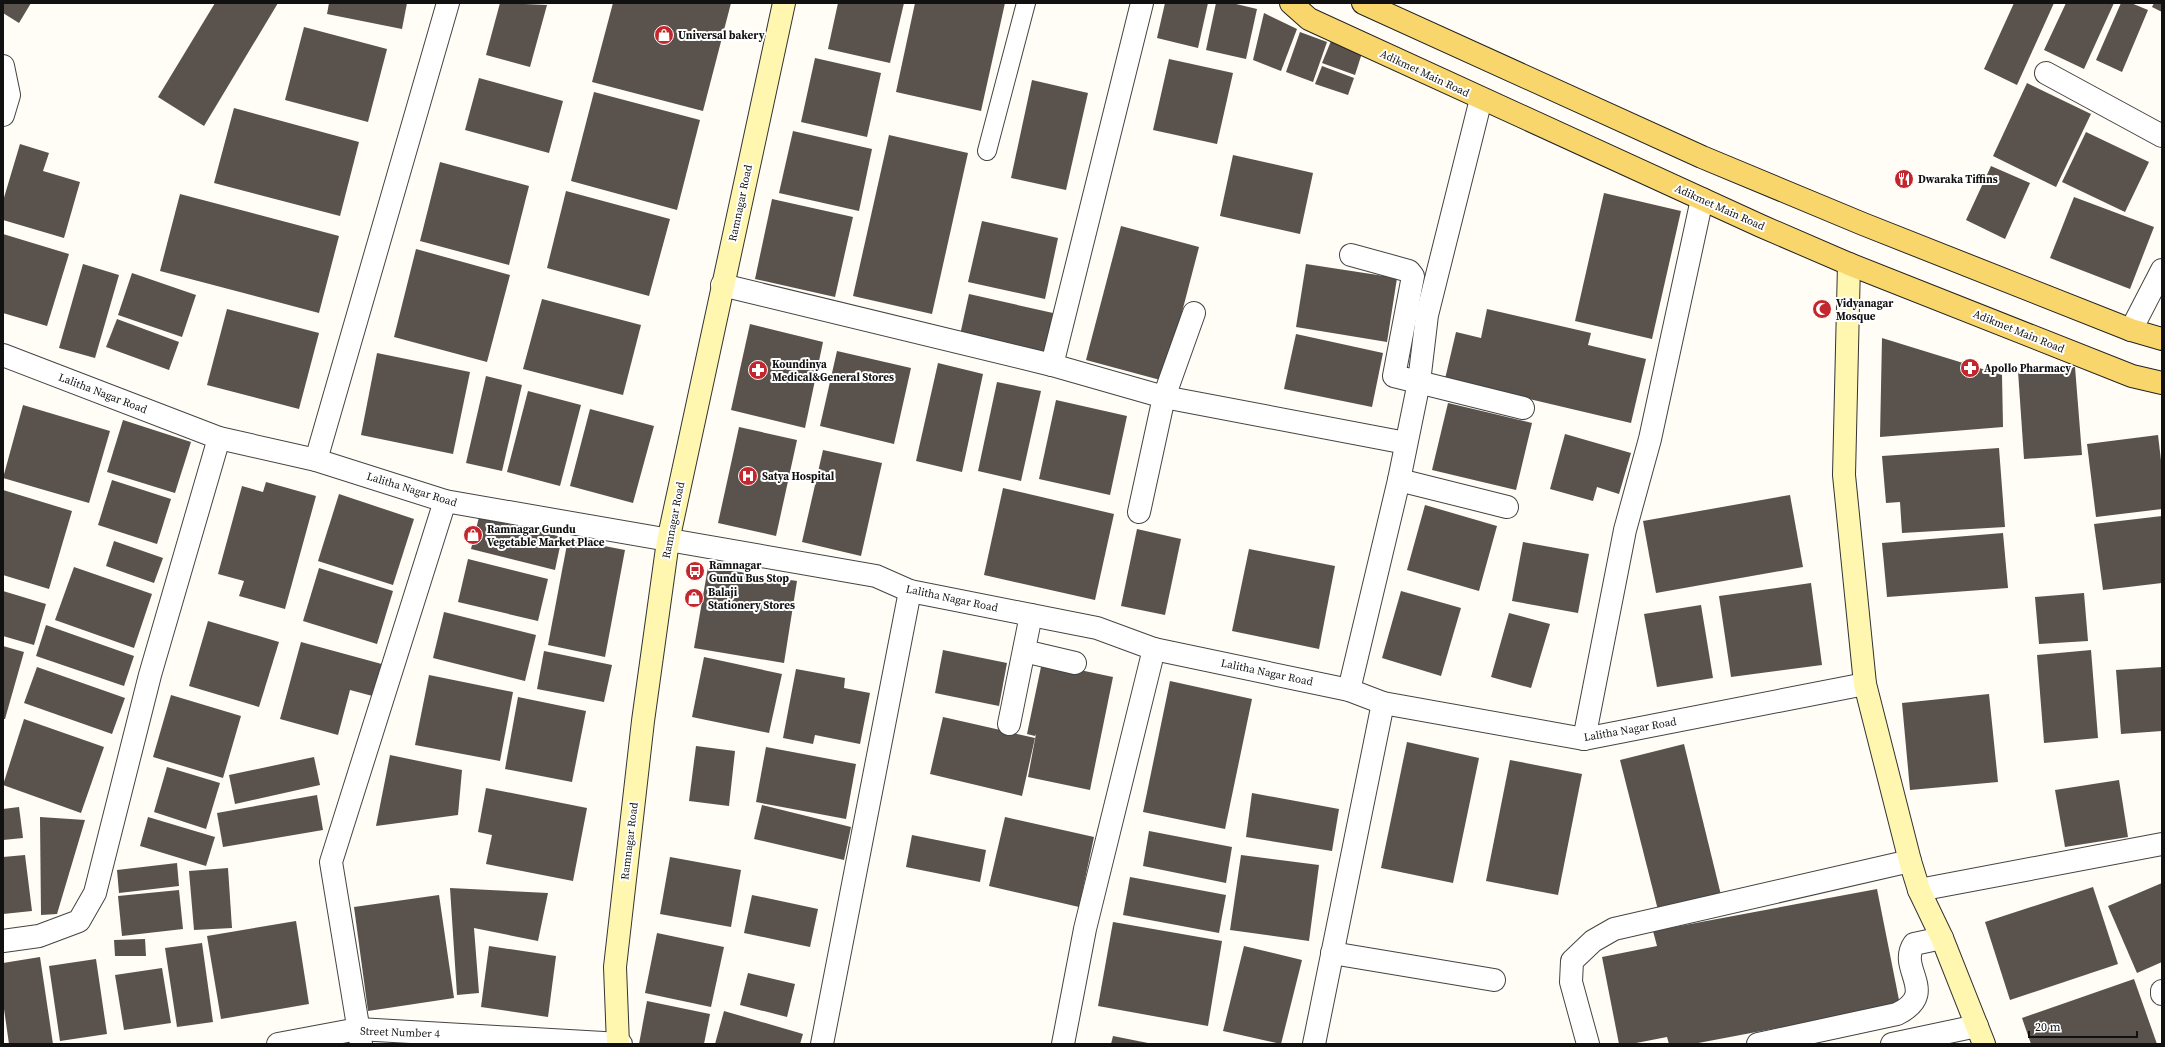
<svg xmlns="http://www.w3.org/2000/svg" width="2165" height="1047" viewBox="0 0 2165 1047" font-family="'Source Serif 4',serif">
<style>
.building{fill:#5a524d}
.lines{fill:none;stroke-linecap:round;stroke-linejoin:round}
.lane-casing{stroke:#444;stroke-width:20}
.street-casing{stroke:#444;stroke-width:24}
.secondary-casing{stroke:#333;stroke-width:24}
.primary-casing{stroke:#222;stroke-width:24}
.lane{stroke:#fff;stroke-width:18}
.street{stroke:#fff;stroke-width:22}
.secondary{stroke:#fff6b0;stroke-width:22}
.primary{stroke:#f9d66b;stroke-width:22}
.labels{text-anchor:middle;stroke-width:4;stroke-linejoin:round;paint-order:stroke}
.poi-label{font-size:11px;font-weight:bold;fill:#111;stroke:#fff;text-anchor:start}
.street-label{font-size:11px;fill:#111;stroke:#fff}
</style>
<rect width="100%" height="100%" fill="#fffdf5"/>
<g class="building">
<path d="M3,3H31L19,23L3,13Z"/>
<path d="M215,3H278L204,126L158,97Z"/>
<path d="M329,3H407L402,29L327,14Z"/>
<path d="M500,3L547,5L530,67L486,55Z"/>
<path d="M613,3H731L703,111L592,82Z"/>
<path d="M838,3H904L890,63L828,49Z"/>
<path d="M915,3H1005L981,111L896,92Z"/>
<path d="M1165,3H1208L1198,48L1157,38Z"/>
<path d="M1216,3H1232L1257,9L1246,59L1206,50Z"/>
<path d="M2014,3H2054L2017,85L1984,69Z"/>
<path d="M2066,3H2114L2084,69L2044,50Z"/>
<path d="M2121,3H2131L2148,10L2122,72L2096,60Z"/>
<path d="M2154,3H2162V12L2152,7Z"/>
<path d="M1264,13L1297,29L1281,71L1253,60Z"/>
<path d="M304,27L387,49L368,122L285,100Z"/>
<path d="M1300,32L1327,42L1313,82L1286,72Z"/>
<path d="M1331,41L1362,53L1355,75L1322,63Z"/>
<path d="M815,58L881,73L867,137L801,122Z"/>
<path d="M1169,59L1233,73L1217,144L1153,130Z"/>
<path d="M1322,66L1354,78L1348,95L1315,84Z"/>
<path d="M479,78L563,101L549,153L465,130Z"/>
<path d="M1032,80L1088,93L1066,190L1011,178Z"/>
<path d="M2027,83L2091,114L2056,187L1993,156Z"/>
<path d="M594,92L700,120L677,210L571,181Z"/>
<path d="M234,108L359,142L340,216L214,183Z"/>
<path d="M793,131L872,149L859,211L779,193Z"/>
<path d="M2086,132L2149,162L2125,212L2062,182Z"/>
<path d="M889,135L968,153L932,314L853,296Z"/>
<path d="M20,144L49,153L43,171L80,182L64,238L3,220V201Z"/>
<path d="M1233,155L1313,173L1300,234L1220,216Z"/>
<path d="M440,162L529,186L509,265L420,241Z"/>
<path d="M1991,166L2030,183L2005,239L1966,220Z"/>
<path d="M566,191L670,219L649,296L547,268Z"/>
<path d="M1604,193L1681,211L1652,339L1575,321Z"/>
<path d="M180,194L339,236L319,313L160,271Z"/>
<path d="M2074,197L2154,227L2130,289L2050,258Z"/>
<path d="M772,199L853,217L835,297L755,279Z"/>
<path d="M982,221L1058,238L1045,299L968,282Z"/>
<path d="M1121,226L1199,247L1164,381L1086,360Z"/>
<path d="M3,234L69,254L47,326L3,313Z"/>
<path d="M416,249L510,275L487,362L394,337Z"/>
<path d="M83,264L119,275L95,358L59,348Z"/>
<path d="M1306,264L1397,278L1387,342L1296,327Z"/>
<path d="M132,273L196,295L182,337L118,315Z"/>
<path d="M969,294L1053,313L1044,355L960,335Z"/>
<path d="M542,299L641,325L623,395L523,369Z"/>
<path d="M227,309L319,333L299,409L207,385Z"/>
<path d="M1487,309L1591,333L1588,345L1646,359L1631,423L1445,379L1456,332L1481,338Z"/>
<path d="M117,319L179,342L169,370L106,347Z"/>
<path d="M750,324L823,342L805,428L731,410Z"/>
<path d="M1296,334L1383,353L1372,407L1284,389Z"/>
<path d="M1882,338L2002,375L2003,427L1880,437Z"/>
<path d="M837,351L911,368L894,444L820,426Z"/>
<path d="M377,353L470,372L453,454L361,435Z"/>
<path d="M938,363L983,374L962,472L916,461Z"/>
<path d="M2075,367L2082,455L2024,459L2018,371Z"/>
<path d="M486,376L522,385L502,471L466,463Z"/>
<path d="M997,382L1041,391L1021,481L978,471Z"/>
<path d="M528,391L581,405L560,486L507,472Z"/>
<path d="M1056,400L1127,416L1110,495L1039,479Z"/>
<path d="M1448,403L1532,423L1516,490L1432,470Z"/>
<path d="M23,405L110,431L89,503L3,478Z"/>
<path d="M590,409L654,426L633,503L570,486Z"/>
<path d="M123,420L191,442L175,493L107,472Z"/>
<path d="M739,427L797,440L776,536L718,523Z"/>
<path d="M1565,434L1631,453L1619,494L1597,487L1593,501L1550,489Z"/>
<path d="M2158,435L2162,469V509L2096,517L2087,444Z"/>
<path d="M1999,448L2005,527L1902,533L1900,502L1886,503L1882,456Z"/>
<path d="M823,450L882,463L861,556L802,542Z"/>
<path d="M112,480L171,499L157,544L98,525Z"/>
<path d="M266,482L316,496L285,609L239,596L244,581L218,574L242,486L263,492Z"/>
<path d="M1003,488L1114,514L1095,600L984,575Z"/>
<path d="M3,490L72,511L49,589L3,575Z"/>
<path d="M339,494L414,519L393,585L318,561Z"/>
<path d="M1790,495L1803,567L1656,593L1643,521Z"/>
<path d="M1425,505L1497,526L1479,591L1407,570Z"/>
<path d="M2162,516V583L2103,590L2094,524Z"/>
<path d="M479,517L562,537L555,570L471,549Z"/>
<path d="M1137,529L1181,539L1165,615L1121,606Z"/>
<path d="M2003,533L2008,588L1887,597L1882,543Z"/>
<path d="M568,539L625,550L605,657L548,645Z"/>
<path d="M114,541L163,558L154,583L106,566Z"/>
<path d="M1523,542L1589,554L1578,613L1512,601Z"/>
<path d="M1249,549L1335,566L1319,649L1232,631Z"/>
<path d="M468,559L548,579L538,621L458,602Z"/>
<path d="M74,567L152,594L134,648L55,620Z"/>
<path d="M708,567L797,581L784,663L694,648Z"/>
<path d="M319,568L393,591L377,644L303,621Z"/>
<path d="M1811,583L1822,665L1731,677L1719,596Z"/>
<path d="M3,591L46,604L34,645L3,636Z"/>
<path d="M1401,591L1461,608L1441,676L1382,658Z"/>
<path d="M2084,593L2088,641L2039,644L2035,597Z"/>
<path d="M1701,605L1713,678L1657,687L1644,614Z"/>
<path d="M444,612L536,635L525,681L433,658Z"/>
<path d="M1509,613L1550,624L1531,688L1491,677Z"/>
<path d="M208,621L279,642L259,707L189,686Z"/>
<path d="M46,625L134,656L124,686L36,656Z"/>
<path d="M301,642L389,666L380,698L350,690L338,735L280,719Z"/>
<path d="M3,646L24,652L5,719H3Z"/>
<path d="M943,650L1007,663L999,706L935,693Z"/>
<path d="M2091,650L2098,738L2044,743L2037,655Z"/>
<path d="M544,651L612,665L604,702L537,689Z"/>
<path d="M704,657L782,674L769,733L692,717Z"/>
<path d="M1042,662L1113,677L1090,790L1028,777L1036,734L1035,736L1027,734Z"/>
<path d="M37,667L125,698L112,734L24,703Z"/>
<path d="M2162,667V731L2121,734L2116,670Z"/>
<path d="M796,669L845,678L844,688L870,693L860,744L815,735L813,744L783,738Z"/>
<path d="M429,675L513,692L500,761L415,745Z"/>
<path d="M1170,681L1252,699L1225,829L1143,812Z"/>
<path d="M1989,694L1998,782L1910,790L1902,703Z"/>
<path d="M171,695L241,716L223,778L153,757Z"/>
<path d="M518,697L586,711L572,782L505,769Z"/>
<path d="M943,717L1035,738L1022,796L930,774Z"/>
<path d="M24,719L104,747L81,813L3,785Z"/>
<path d="M1407,742L1479,758L1453,883L1381,868Z"/>
<path d="M1684,744L1721,895L1658,910L1620,760Z"/>
<path d="M696,746L735,751L729,806L689,801Z"/>
<path d="M766,747L856,764L846,819L756,802Z"/>
<path d="M390,755L462,770L458,815L376,826Z"/>
<path d="M314,757L320,785L235,804L229,775Z"/>
<path d="M1510,760L1582,774L1558,895L1486,881Z"/>
<path d="M167,767L220,783L206,829L154,812Z"/>
<path d="M2119,780L2128,837L2065,847L2055,790Z"/>
<path d="M486,788L587,808L573,881L486,864L492,835L478,832Z"/>
<path d="M1252,793L1339,809L1332,851L1246,837Z"/>
<path d="M317,795L323,830L223,847L217,813Z"/>
<path d="M762,805L851,827L844,860L754,839Z"/>
<path d="M19,807L23,838L3,840V809Z"/>
<path d="M40,817L85,820L57,914L41,915Z"/>
<path d="M148,817L215,837L206,866L140,846Z"/>
<path d="M1005,817L1094,837L1079,907L989,886Z"/>
<path d="M1149,831L1232,847L1226,883L1143,866Z"/>
<path d="M912,835L986,850L980,882L906,867Z"/>
<path d="M25,855L32,911L3,914V857Z"/>
<path d="M1241,855L1319,865L1309,941L1230,930Z"/>
<path d="M670,857L741,870L731,927L660,914Z"/>
<path d="M177,863L179,886L119,893L117,870Z"/>
<path d="M228,868L232,928L194,930L189,871Z"/>
<path d="M1130,877L1226,895L1219,933L1123,915Z"/>
<path d="M2162,883V962L2137,973L2108,906Z"/>
<path d="M2093,887L2118,964L2010,1000L1985,922Z"/>
<path d="M450,888L548,893L538,941L474,928L479,993L457,995Z"/>
<path d="M1877,889L1900,1005L1693,1044H1669L1667,1037L1631,1044H1619L1602,957L1657,946L1653,931Z"/>
<path d="M179,890L183,929L122,936L118,896Z"/>
<path d="M439,895L454,998L368,1011L354,907Z"/>
<path d="M752,895L818,909L810,947L744,933Z"/>
<path d="M296,921L309,1004L221,1019L207,936Z"/>
<path d="M1113,922L1222,941L1208,1026L1098,1006Z"/>
<path d="M657,933L724,947L711,1007L645,993Z"/>
<path d="M145,939L146,956H115L114,940Z"/>
<path d="M202,943L213,1022L177,1027L165,948Z"/>
<path d="M489,946L556,956L548,1017L481,1007Z"/>
<path d="M1244,946L1302,960L1281,1044L1223,1031Z"/>
<path d="M40,957L53,1044H9L3,1002V963Z"/>
<path d="M96,959L107,1034L60,1041L49,966Z"/>
<path d="M162,968L171,1023L124,1030L115,975Z"/>
<path d="M748,973L795,984L787,1017L740,1005Z"/>
<path d="M2134,979L2157,1044H2031L2022,1018Z"/>
<path d="M647,1001L710,1014L704,1044H639Z"/>
<path d="M724,1011L803,1034L800,1044H715Z"/>
<path d="M1113,1036L1148,1043V1044H1111Z"/>
</g>
<g class="lines">
<g class="lane-casing">
<path id="lane" d="M987,151L1026,3"/>
</g>
<g class="street-casing">
<g id="street">
<path d="M3,66L9,95L3,115"/>
<path d="M2046,73L2162,136"/>
<path d="M1351,255L1409,271L1413,276L1394,376L1523,408"/>
<path d="M722,285L1052,365L1164,397L1406,443"/>
<path d="M2131,330L2162,270"/>
<path d="M3,355L219,438L316,460L445,501L876,576L910,591L1097,628L1154,649L1349,690L1383,703L1584,739L1865,684"/>
<path d="M1052,365L1142,3"/>
<path d="M316,460L448,3"/>
<path d="M1399,480L1507,507"/>
<path d="M1139,512L1164,397L1194,313"/>
<path d="M1024,651L1075,663"/>
<path d="M1349,690L1399,480L1419,382L1427,315L1481,99"/>
<path d="M1009,724L1031,615"/>
<path d="M1584,739L1625,530L1650,439L1702,199"/>
<path d="M1919,890L2162,844"/>
<path d="M3,941L39,936L79,921L95,893L150,675L219,438"/>
<path d="M1332,953L1494,980"/>
<path d="M2162,991V994"/>
<path d="M278,1044L358,1029L621,1044"/>
<path d="M361,1044L331,862L445,501"/>
<path d="M822,1044L910,591"/>
<path d="M1063,1044L1085,929L1154,649"/>
<path d="M1314,1044L1383,703"/>
<path d="M1588,1044L1571,982L1572,961L1593,941L1614,929L1910,861"/>
<path d="M1758,1044L1897,1014C1940,993 1897,969 1914,944L1942,938"/>
<path d="M1892,1044L1977,1026"/>
</g>
</g>
<g class="secondary-casing">
<g id="secondary">
<path d="M1849,264L1844,475L1865,684L1910,861L1919,890L1942,938L1984,1044"/>
<path d="M618,1044L615,967L643,721L668,541L784,3"/>
</g>
</g>
<g class="primary-casing">
<g id="primary">
<path d="M1291,3L1309,19L1761,226L1849,264L2132,376L2162,383"/>
<path d="M1363,3L1702,157L1863,224L2131,330L2162,339"/>
</g>
</g>
<use href="#lane" class="lane"/>
<use href="#street" class="street"/>
<use href="#secondary" class="secondary"/>
<use href="#primary" class="primary"/>
</g>
<defs>
<g id="shop-disc" transform="scale(1)"><circle r="9.5" fill="#c4262e" stroke="#fff"/><path d="M-5-2.5h2.3a2.7 3.5 0 0 1 5.4 0H5L5.5 6h-11ZM-1.5-2.5h3a1.5 2.3 0 0 0-3 0Z" fill="#fff"/></g>
<g id="restaurant-disc" transform="scale(1)"><circle r="9.5" fill="#c4262e" stroke="#fff"/><path d="M-5-6h1v4h1v-4h1v4h1v-4h1v5L-1.5 .5V6h-2V.5L-5-1ZM5-6V6H3V1.5H1.5Q1.5-4 5-6Z" fill="#fff"/></g>
<g id="mosque-disc" transform="scale(1)"><circle r="9.5" fill="#c4262e" stroke="#fff"/><path d="M3.5-4.9A6 6 0 1 0 3.5 4.9A5 5 0 1 1 3.5-4.9Z" fill="#fff"/></g>
<g id="pharmacy-disc" transform="scale(1)"><circle r="9.5" fill="#c4262e" stroke="#fff"/><path d="M-2-6h4v4h4v4h-4v4h-4v-4h-4v-4h4Z" fill="#fff"/></g>
<g id="hospital-disc" transform="scale(1)"><circle r="9.5" fill="#c4262e" stroke="#fff"/><path d="M-5-5h3v3.5h4V-5h3V5h-3V1.5h-4V5h-3Z" fill="#fff"/></g>
<g id="bus-disc" transform="scale(1)"><circle r="9.5" fill="#c4262e" stroke="#fff"/><path d="M-5-6H5V4H4V6H2V4H-2V6H-4V4H-5ZM-3.5-4V0h7V-4ZM-3.5 1.2v1.5H-2V1.2ZM2 1.2v1.5H3.5V1.2Z" fill="#fff"/></g>
</defs>
<g fill-rule="evenodd">
<use href="#shop-disc" x="664" y="35"/>
<use href="#restaurant-disc" x="1904" y="179"/>
<use href="#mosque-disc" x="1822" y="309"/>
<use href="#pharmacy-disc" x="1970" y="368"/>
<use href="#pharmacy-disc" x="758" y="370"/>
<use href="#hospital-disc" x="748" y="476"/>
<use href="#shop-disc" x="473" y="535"/>
<use href="#bus-disc" x="695" y="571"/>
<use href="#shop-disc" x="694" y="598"/>
</g>
<g class="labels">
<g class="poi-label">
<text x="678" y="39">Universal bakery</text>
<text x="1918" y="183">Dwaraka Tiffins</text>
<text x="1836" y="307">Vidyanagar<tspan x="1836" dy="13">Mosque</tspan></text>
<text x="772" y="368">Koundinya<tspan x="772" dy="13">Medical&amp;General Stores</tspan></text>
<text x="1984" y="372">Apollo Pharmacy</text>
<text x="762" y="480">Satya Hospital</text>
<text x="487" y="533">Ramnagar Gundu<tspan x="487" dy="13">Vegetable Market Place</tspan></text>
<text x="709" y="569">Ramnagar<tspan x="709" dy="13">Gundu Bus Stop</tspan></text>
<text x="708" y="596">Balaji<tspan x="708" dy="13">Stationery Stores</tspan></text>
</g>
<g class="street-label">
<text transform="translate(1425 73) rotate(25)" y="4">Adikmet Main Road</text>
<text transform="translate(740 203) rotate(-78)" y="4">Ramnagar Road</text>
<text transform="translate(1720 207) rotate(24)" y="4">Adikmet Main Road</text>
<text transform="translate(2019 331) rotate(22)" y="4">Adikmet Main Road</text>
<text transform="translate(103 393) rotate(21)" y="4">Lalitha Nagar Road</text>
<text transform="translate(412 489) rotate(17)" y="4">Lalitha Nagar Road</text>
<text transform="translate(673 520) rotate(-79)" y="4">Ramnagar Road</text>
<text transform="translate(952 598) rotate(12)" y="4">Lalitha Nagar Road</text>
<text transform="translate(1267 672) rotate(12)" y="4">Lalitha Nagar Road</text>
<text transform="translate(1630 729) rotate(-10)" y="4">Lalitha Nagar Road</text>
<text transform="translate(629 841) rotate(-83)" y="4">Ramnagar Road</text>
<text transform="translate(400 1032) rotate(2)" y="4">Street Number 4</text>
</g>
</g>
<rect width="2165" height="1047" fill="none" stroke="#111111" stroke-width="8"/>
<path d="M2029 1031v6h108v-6" fill="none" stroke="#111111" stroke-width="2"/>
<text x="2035" y="1031" font-size="12" fill="#111111" stroke="#ffffff" stroke-width="3" paint-order="stroke">20 m</text>
</svg>
